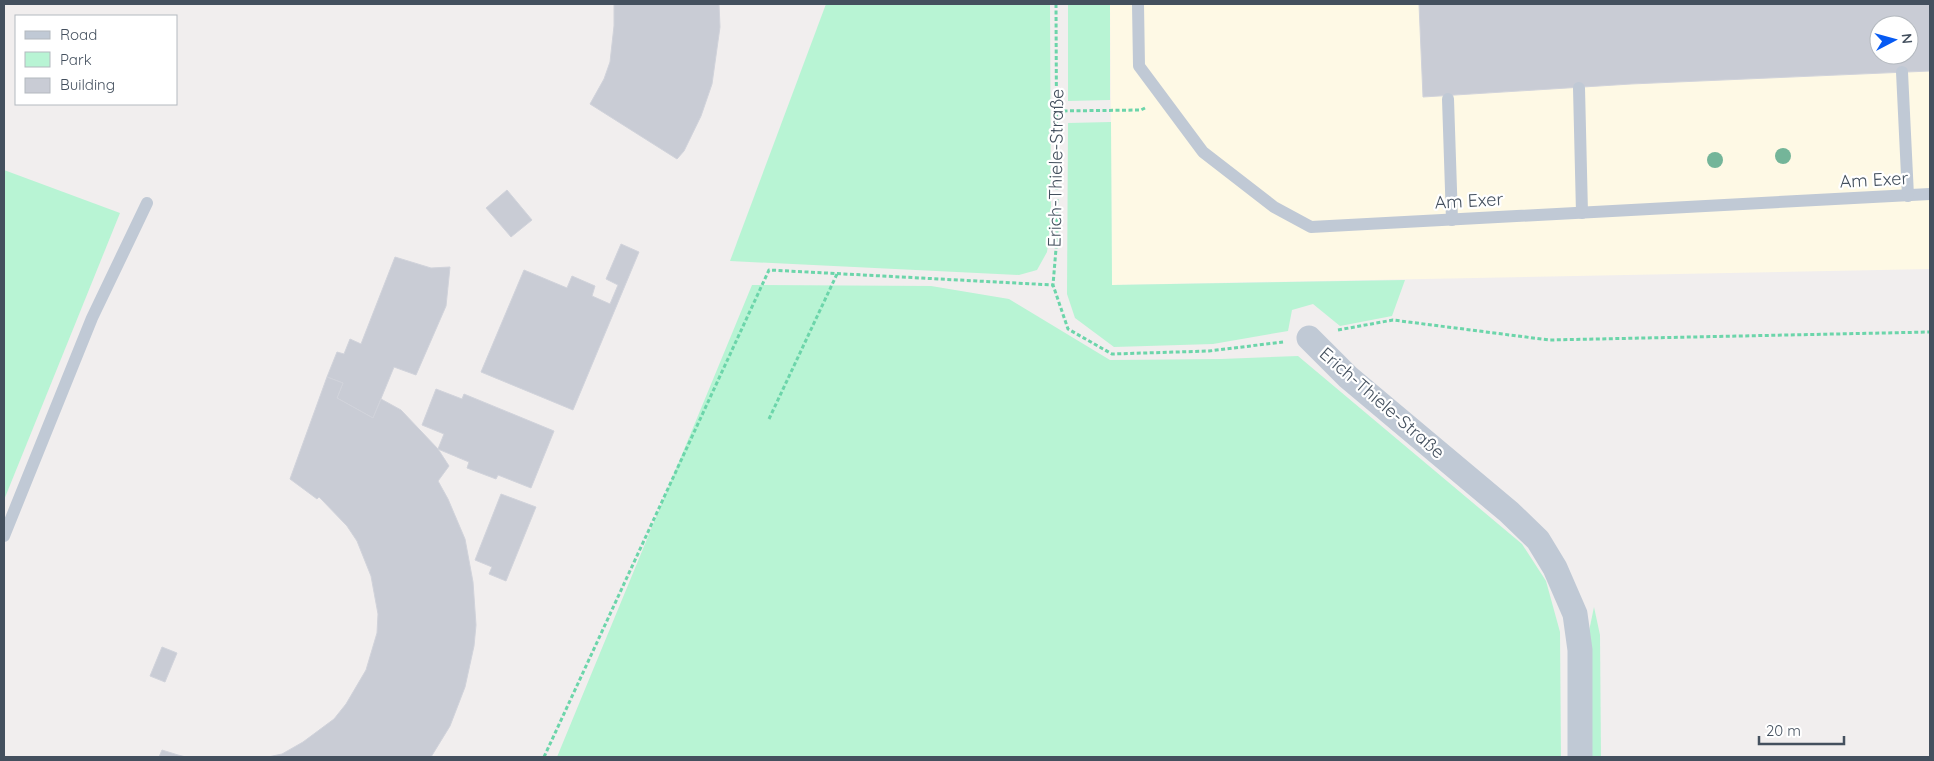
<svg xmlns="http://www.w3.org/2000/svg" width="1934" height="761" viewBox="0 0 1934 761" font-family="Quicksand,sans-serif">
<style>
.commercial{fill:#fef9e5;fill-rule:evenodd}
.green{fill:#b8f4d4}
.building{fill:#c9ccd5;stroke:#d1d3db;fill-rule:evenodd}
.lines{fill:none;stroke-linecap:round;stroke-linejoin:round}
.path{stroke:#6cd5aa;stroke-width:3;stroke-dasharray:4 2.5;stroke-linecap:butt}
.service{stroke:#c0c9d5;stroke-width:12}
.minor{stroke:#c0c9d5;stroke-width:25}
.tree{fill:#74b599}
.labels{text-anchor:middle;stroke-width:4.5;stroke-linejoin:round;paint-order:stroke}
.street-label{font-size:18px;fill:#44505e;stroke:#fff}
</style>
<rect width="100%" height="100%" fill="#f1eeee"/>
<path class="commercial" d="M1110,4H1930V269L1112,285ZM1879,25H1909V55H1879Z"/>
<g class="green">
<path d="M826,4H1050L1051,223L1047,252L1037,270L1019,275L730,261Z"/>
<path d="M1068,4H1110V100L1068,101Z"/>
<path d="M1111,122L1112,285L1405,280L1392,316L1340,326L1313,304L1292,310L1288,331L1213,344L1114,347L1075,318L1067,294L1068,123Z"/>
<path d="M4,170L120,213L4,500Z"/>
<path d="M752,285L931,286L1009,299L1110,360L1221,359L1298,356L1522,544L1546,581L1560,632L1561,757H557Z"/>
<path d="M1594,607L1600,635L1601,757H1590L1588,636Z"/>
</g>
<g class="building">
<path d="M614,4H719L720,27L712,84L701,116L684,151L677,159L590,104L604,79L610,62L614,26Z"/>
<path d="M1419,4H1930V71L1631,84L1423,97ZM1879,25H1909V55H1879Z"/>
<path d="M507,190L532,220L511,237L486,208Z"/>
<path d="M621,244L639,252L573,410L481,372L524,270L567,288L572,276L595,286L592,296L610,304L618,285L606,279Z"/>
<path d="M395,257L431,268L450,267L446,306L416,375L394,367L373,418L337,398L343,383L327,377L337,352L344,354L350,339L361,344Z"/>
<path d="M327,377L343,383L337,398L373,418L381,399L401,410L438,449L449,466L438,481L448,499L465,539L473,582L476,625L474,646L465,687L450,726L431,757H268L282,754L303,742L334,719L346,704L366,670L377,633L378,614L371,576L357,541L347,526L322,500L319,497L317,499L290,479Z"/>
<path d="M436,389L462,399L464,394L554,431L531,488L498,475L496,479L467,468L469,462L438,449L444,434L422,425Z"/>
<path d="M501,494L536,507L506,581L489,574L492,567L475,560Z"/>
<path d="M162,647L177,653L165,682L150,676Z"/>
<path d="M162,750L178,755L186,757H159Z"/>
</g>
<g class="lines">
<g class="path">
<path d="M1056,4L1057,237L1053,285L1068,329L1112,354L1209,351L1283,342"/>
<path d="M1057,111L1141,110L1145,108"/>
<path d="M1338,330L1393,320L1549,340L1930,332"/>
<path d="M769,419L837,274"/>
<path d="M544,757L769,270L1053,285"/>
</g>
<g class="service">
<path d="M1138,4L1139,66L1203,152L1274,207L1311,227L1930,194"/>
<path d="M1902,72L1908,196"/>
<path d="M1579,88L1582,213"/>
<path d="M1448,99L1452,220"/>
<path d="M4,536L92,318L147,203"/>
</g>
<path class="minor" d="M1309,338L1348,377L1509,512L1538,540L1555,568L1575,614L1580,650V757"/>
</g>
<g class="tree">
<circle cx="1783" cy="156" r="8"/>
<circle cx="1715" cy="160" r="8"/>
</g>
<g class="labels">
<g class="street-label">
<text transform="translate(1056 168) rotate(-89)" y="6">Erich-Thiele-Straße</text>
<text transform="translate(1874 180) rotate(-3)" y="6">Am Exer</text>
<text transform="translate(1469 201) rotate(-3)" y="6">Am Exer</text>
<text transform="translate(1382 403) rotate(41)" y="6">Erich-Thiele-Straße</text>
</g>
</g>
<rect width="1934" height="761" fill="none" stroke="#44505e" stroke-width="10"/>
<rect x="15" y="15" width="162" height="90" fill="#ffffff" stroke="#b4b9bf"/>
<rect x="25" y="31" width="25" height="8" fill="#c0c9d5" stroke="#b4b9bf"/>
<text x="60" y="40" font-size="15" fill="#44505e">Road</text>
<rect x="25" y="52" width="25" height="15" fill="#b8f4d4" stroke="#b4b9bf"/>
<text x="60" y="65" font-size="15" fill="#44505e">Park</text>
<rect x="25" y="78" width="25" height="15" fill="#c9ccd5" stroke="#b4b9bf"/>
<text x="60" y="90" font-size="15" fill="#44505e">Building</text>
<g transform="translate(1894 40) rotate(84)"><circle r="24" fill="#ffffff" stroke="#b4b9bf"/>
<path d="M0-4L9 19L0 12L-9 19Z" fill="#065af3"/>
<text y="-8" font-size="14" font-weight="bold" text-anchor="middle" fill="#44505e">N</text>
</g>
<path d="M1759 736v8h85v-8" fill="none" stroke="#44505e" stroke-width="2.5"/>
<text x="1766" y="736" font-size="15" fill="#44505e" stroke="#ffffff" stroke-width="4" paint-order="stroke">20 m</text>
</svg>
